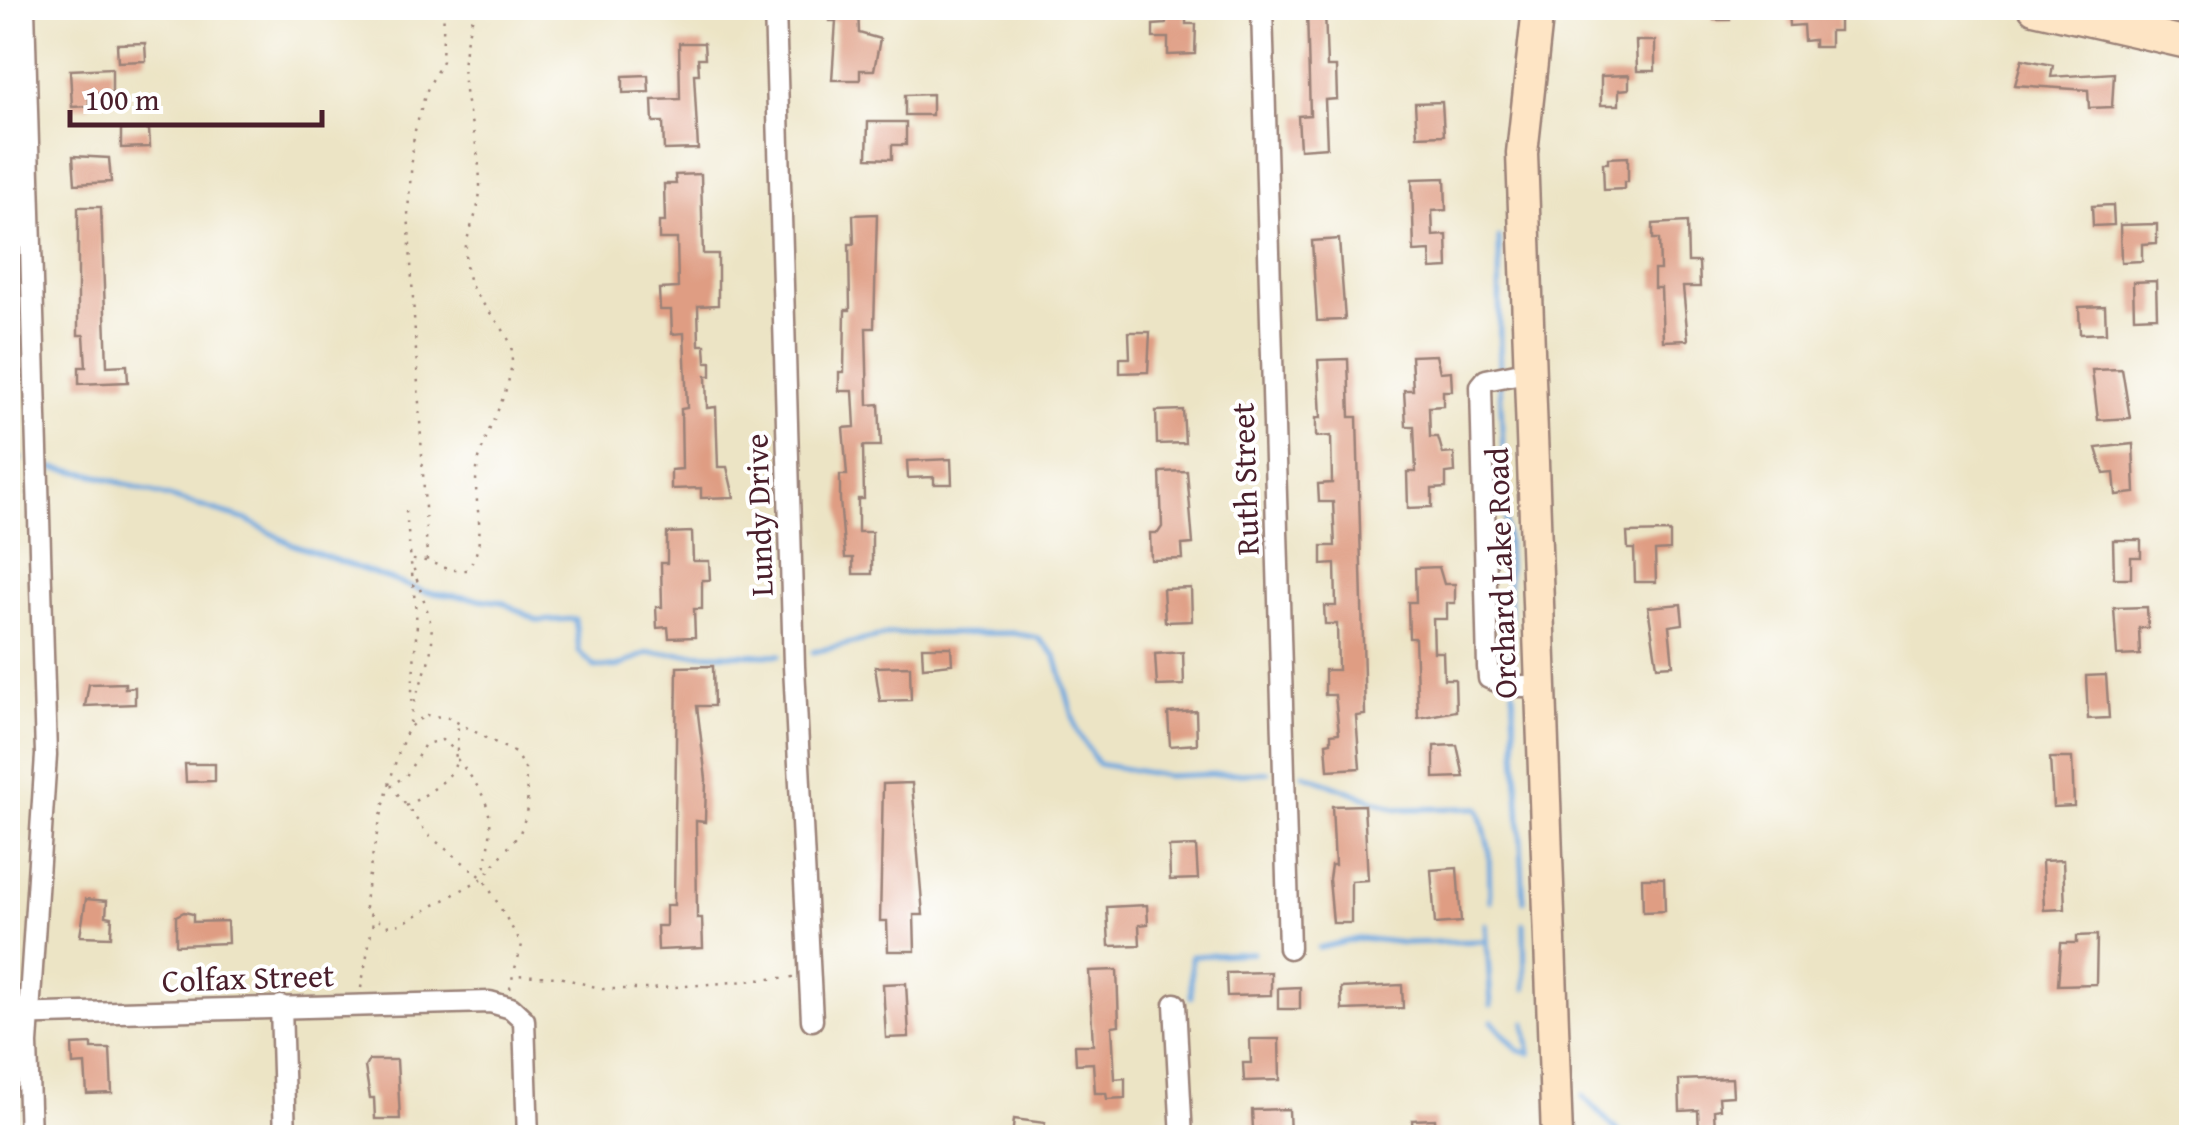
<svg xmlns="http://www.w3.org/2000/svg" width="2199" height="1145" viewBox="0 0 2199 1145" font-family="'Gentium Book Plus',serif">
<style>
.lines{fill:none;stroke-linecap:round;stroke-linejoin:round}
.stream{stroke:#6fa8de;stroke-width:5}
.building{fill:#df9d83}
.street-casing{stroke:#9b8278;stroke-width:25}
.secondary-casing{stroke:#9b8278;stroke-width:35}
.path{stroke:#9b8278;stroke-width:2.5;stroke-dasharray:2.5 8;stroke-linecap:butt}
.street{stroke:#fff;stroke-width:20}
.secondary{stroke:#fee5c5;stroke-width:30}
.labels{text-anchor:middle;stroke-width:8;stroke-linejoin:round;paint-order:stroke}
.street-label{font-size:32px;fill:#4a1f2b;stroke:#fff}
</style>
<rect width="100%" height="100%" fill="#fff"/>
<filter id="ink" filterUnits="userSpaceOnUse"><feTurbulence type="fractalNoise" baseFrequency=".01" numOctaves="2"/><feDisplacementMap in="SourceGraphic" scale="20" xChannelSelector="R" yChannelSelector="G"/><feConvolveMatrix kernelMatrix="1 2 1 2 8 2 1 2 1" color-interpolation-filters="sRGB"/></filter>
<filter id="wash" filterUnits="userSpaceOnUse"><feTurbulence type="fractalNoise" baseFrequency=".0048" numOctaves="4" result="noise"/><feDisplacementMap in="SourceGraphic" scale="40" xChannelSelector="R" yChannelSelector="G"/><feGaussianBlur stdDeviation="2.25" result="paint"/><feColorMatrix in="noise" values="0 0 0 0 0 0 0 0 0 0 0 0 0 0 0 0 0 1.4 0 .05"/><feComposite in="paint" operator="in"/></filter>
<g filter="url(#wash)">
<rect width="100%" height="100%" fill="#ece4c5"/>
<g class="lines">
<g class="stream">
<path d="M1499,238L1500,370"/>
<path d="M1500,381L1513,679"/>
<path d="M8,455L21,459"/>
<path d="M47,467L91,474L247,520L291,544L425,592L502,602L538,621L575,619L579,652L595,667H617L648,653L780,655"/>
<path d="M813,652L891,634L1013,633L1038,638L1056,656L1077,731L1098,764L1167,776L1268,772"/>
<path d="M1513,690L1524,901"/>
<path d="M1303,774L1398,809L1479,808L1489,848L1490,901"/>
<path d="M1486,924L1491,1005"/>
<path d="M1524,924L1525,989"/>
<path d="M1319,948L1361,938L1404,943L1485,941"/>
<path d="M1191,997V956L1253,953"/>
<path d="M1492,1021L1518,1050L1530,1054"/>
<path d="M1525,1023L1530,1054"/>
<path d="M1583,1096L1624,1138"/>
</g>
</g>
<g id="blocks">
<g class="building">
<path d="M829,8H858L859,33L880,39L874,70H860V80H832L836,21H830Z"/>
<path d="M1714,8H1729L1730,20H1714Z"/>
<path d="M1788,8L1839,10V31H1830V47H1814V40L1804,41L1803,25L1789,26Z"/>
<path d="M1186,9V24H1196L1195,54L1168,55V38H1153V25L1166,24V10Z"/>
<path d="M1325,9L1327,67H1336L1337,99L1325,100L1327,147L1300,149L1298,116L1310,115L1307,10Z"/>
<path d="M1636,41H1655V71H1637Z"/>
<path d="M145,43L146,61L118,62L117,44Z"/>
<path d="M679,43H704L705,58H698L699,74H694L698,149L664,150L663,122H653L652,100L680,99Z"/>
<path d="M2022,59L2053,65L2051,77L2114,73L2112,107L2089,108L2088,90L2015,85Z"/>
<path d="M112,68V92L89,93V106L72,107L70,70Z"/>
<path d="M648,75L649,92L623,93V76Z"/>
<path d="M1629,75V89L1619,90V105H1601V76Z"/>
<path d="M932,94V115H905V95Z"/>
<path d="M1442,102L1444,135L1417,136L1415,103Z"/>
<path d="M868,122H906V145H892V159L867,158Z"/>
<path d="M149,129L150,147L121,148V130Z"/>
<path d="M73,156L109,158L111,182L75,184Z"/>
<path d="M1628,157V182H1624V189L1604,190L1603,163H1608V158Z"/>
<path d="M701,174L703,254H718V305L698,306L699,345H705L706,362H711V376H706L707,408L716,407L718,467H727L734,497L701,498V488L671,489V470L682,469L681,409L687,408L684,333L672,334L671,310H660L659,289L678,288L677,239H659V222H665L664,184H676L675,175Z"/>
<path d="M1445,178L1446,210L1432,211L1433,236L1447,235L1448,268L1431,269L1430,251L1414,252L1412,179Z"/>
<path d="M2113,205L2114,225L2093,226L2092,206Z"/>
<path d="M78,207H101L107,366L127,365L128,382L79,384V367H86L84,335H78Z"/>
<path d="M877,214L874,328H866L868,405L879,404L881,446H863L864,499H858V532H872V574H853V558H845L840,500V475H847L843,428L855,427L853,391H839V372H844L845,310H850L849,244H854L853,215Z"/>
<path d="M1687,222L1688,262H1699L1700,287H1683L1688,340L1663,341L1661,288H1654V270H1660L1659,239H1653V224Z"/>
<path d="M2157,224V243L2142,244V261L2121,262L2120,225Z"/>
<path d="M1339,239L1345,320L1317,321L1312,241Z"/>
<path d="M2156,281L2157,316L2134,317L2133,282Z"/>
<path d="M2105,306L2106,333L2080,334L2079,307Z"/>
<path d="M1129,332H1150L1148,372L1120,373V358H1130Z"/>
<path d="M1436,355L1440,372L1451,371L1452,391H1443V406L1429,407L1430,437H1438L1443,454L1454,453L1455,472L1446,473V488L1432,489V507L1408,508L1407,472H1416L1414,426H1406L1404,390H1413L1411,356Z"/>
<path d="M1348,359L1350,417H1357L1365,715L1356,716L1360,768L1328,770L1326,743L1331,742V734L1339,733L1335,695H1325V670H1338L1337,624H1325L1324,606H1336L1335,564L1322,565V546H1335L1333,502H1319L1318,484L1332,483L1331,436L1316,437V418H1321L1318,360Z"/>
<path d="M2122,369L2130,418L2098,420L2092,370Z"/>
<path d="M1183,410L1185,443L1157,444L1156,411Z"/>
<path d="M2133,444L2135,493L2116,495L2114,473L2104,474L2096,448Z"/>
<path d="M951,459L952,484H934V477L908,478L907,461Z"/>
<path d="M1187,471L1193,544L1182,545L1183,559L1151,560L1150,533H1158L1162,527L1160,472Z"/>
<path d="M692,532L693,561H709L710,580H702V609H694L695,637L669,638L668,627L657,628L656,607H662L661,563H667V533Z"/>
<path d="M1670,532V550L1655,551L1656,582H1635L1634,549H1628L1627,533Z"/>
<path d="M2113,540H2141V557H2131V578H2114Z"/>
<path d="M1439,567L1444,584H1455V603H1447V619H1433L1434,652H1443L1444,679H1455L1456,711L1418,718L1415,638H1409L1408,602H1416L1415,568Z"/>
<path d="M1191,588L1192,621L1165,622L1163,589Z"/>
<path d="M1681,604L1683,624L1669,626L1673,665L1657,666L1648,607Z"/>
<path d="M2147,607L2148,628H2139L2140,655L2117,656L2114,608Z"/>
<path d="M922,647H951L952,664L923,667Z"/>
<path d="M1183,652L1184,685L1157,686L1155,654Z"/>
<path d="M713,666L714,706H697L706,779L705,822L696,821L697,918H702L703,948L658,950L657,926H666V905H674L677,667Z"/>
<path d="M910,666L911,700L880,701L875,667Z"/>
<path d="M2106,675L2109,718L2088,719L2086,676Z"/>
<path d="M125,683V688L135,687V704L85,706L89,684Z"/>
<path d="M1196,711L1197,744L1170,746L1168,713Z"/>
<path d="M1457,745L1464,777L1434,778V746Z"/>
<path d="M2050,758H2072L2074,806L2053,807Z"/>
<path d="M185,764H215V781L186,782Z"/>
<path d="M912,783L923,915H914L915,951H888L887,921H880L883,784Z"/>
<path d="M1364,805L1368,880L1351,881V923H1333L1329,879L1331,865H1335L1332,806Z"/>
<path d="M1196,846L1198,879L1170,880L1169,847Z"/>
<path d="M2063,860L2065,909L2044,910L2042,861Z"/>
<path d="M1457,868L1461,922L1435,924L1431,870Z"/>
<path d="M1642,878H1664L1665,911L1643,912Z"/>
<path d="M86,899L107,901L106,916L112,917L111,937L80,936Z"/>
<path d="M1147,905L1148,924L1139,925L1140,945L1109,946L1107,907Z"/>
<path d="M184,912L193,914V922L227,921L228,943L176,945V916Z"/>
<path d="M2097,935L2096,984L2058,985L2061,943H2077V936Z"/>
<path d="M1117,970L1119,1025L1112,1026L1115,1079L1125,1078V1098L1107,1099L1106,1093H1095L1093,1063L1076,1064L1075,1045H1093L1089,971Z"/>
<path d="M1271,972V995L1227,996L1226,973Z"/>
<path d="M906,983L909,1037L886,1038L883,984Z"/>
<path d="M1402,985L1403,1008L1342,1010L1341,988Z"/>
<path d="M1300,987V1009H1278V988Z"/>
<path d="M1250,1039H1279L1280,1080L1244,1081L1243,1063H1251Z"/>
<path d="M92,1044V1049H110L112,1093L87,1094L85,1064L73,1065L72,1045Z"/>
<path d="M369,1060H397L400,1119H375L374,1098H370L365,1067Z"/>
<path d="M1732,1078L1733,1096L1719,1097L1720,1109L1714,1110L1715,1132H1699L1698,1110L1680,1111L1679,1080Z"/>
<path d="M1289,1109L1290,1138H1261L1260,1128L1253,1129L1252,1110Z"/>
<path d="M1014,1119L1045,1123L1043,1138H1012Z"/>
<path d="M1435,1119L1436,1138H1413L1412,1120Z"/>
</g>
</g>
</g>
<g filter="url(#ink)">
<use href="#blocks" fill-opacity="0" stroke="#9b8278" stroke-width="2.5"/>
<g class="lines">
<g class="street-casing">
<g id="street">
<path d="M24,8L46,755L27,1044L30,1138"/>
<path d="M775,8L794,666L812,1020"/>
<path d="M1262,8L1289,948"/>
<path d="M1531,371L1486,380L1481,386L1488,667L1489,678L1510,686H1540"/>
<path d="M1175,1004L1182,1138"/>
<path d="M281,1006L285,1138"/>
<path d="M8,1015L490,1002L511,1008L524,1020L528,1138"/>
</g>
</g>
<g class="secondary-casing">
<g id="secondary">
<path d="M1538,8L1522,153L1557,1138"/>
<path d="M2034,8L2192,44"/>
</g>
</g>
<g class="path">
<path d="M444,8L442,61L426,92L414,134L408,211L425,508L427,561L450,570H467C488,542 476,516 476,483C476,437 513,400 512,353C511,329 478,305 470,282C455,237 480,226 480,186C479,112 446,89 476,8"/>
<path d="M406,511L417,624L411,704"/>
<path d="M426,715L449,718L515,753L525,769L528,809L520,833L483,878L401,924L386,926L365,911C364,881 393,755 408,730C412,723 419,720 426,715Z"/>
<path d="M410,723C412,695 430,671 432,641C433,615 418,590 413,565L414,560L426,561"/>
<path d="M457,751L458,724"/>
<path d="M457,759C493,803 496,817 484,874"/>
<path d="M406,806C429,793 481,764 442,740L425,744L406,776L391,785L428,835L483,878L522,945L513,975"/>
<path d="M361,988L373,922"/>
<path d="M510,989L513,975L559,977L603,989H651L793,977"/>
</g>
<use href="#street" class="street"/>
<use href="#secondary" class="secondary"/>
</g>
</g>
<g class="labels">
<g class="street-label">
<text transform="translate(1245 479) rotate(-92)" y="11">Ruth Street</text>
<text transform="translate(759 515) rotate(-92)" y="11">Lundy Drive</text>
<text transform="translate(1501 573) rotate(-92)" y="11">Orchard Lake Road</text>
<text transform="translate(248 978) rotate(-2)" y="11">Colfax Street</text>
</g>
</g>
<rect width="2199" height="1145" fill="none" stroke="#fff" stroke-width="40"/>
<path d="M70 110v15h252v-15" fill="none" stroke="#4a1f2b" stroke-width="5"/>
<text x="85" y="110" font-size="30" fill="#4a1f2b" stroke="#ffffff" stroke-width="8" paint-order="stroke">100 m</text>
</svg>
